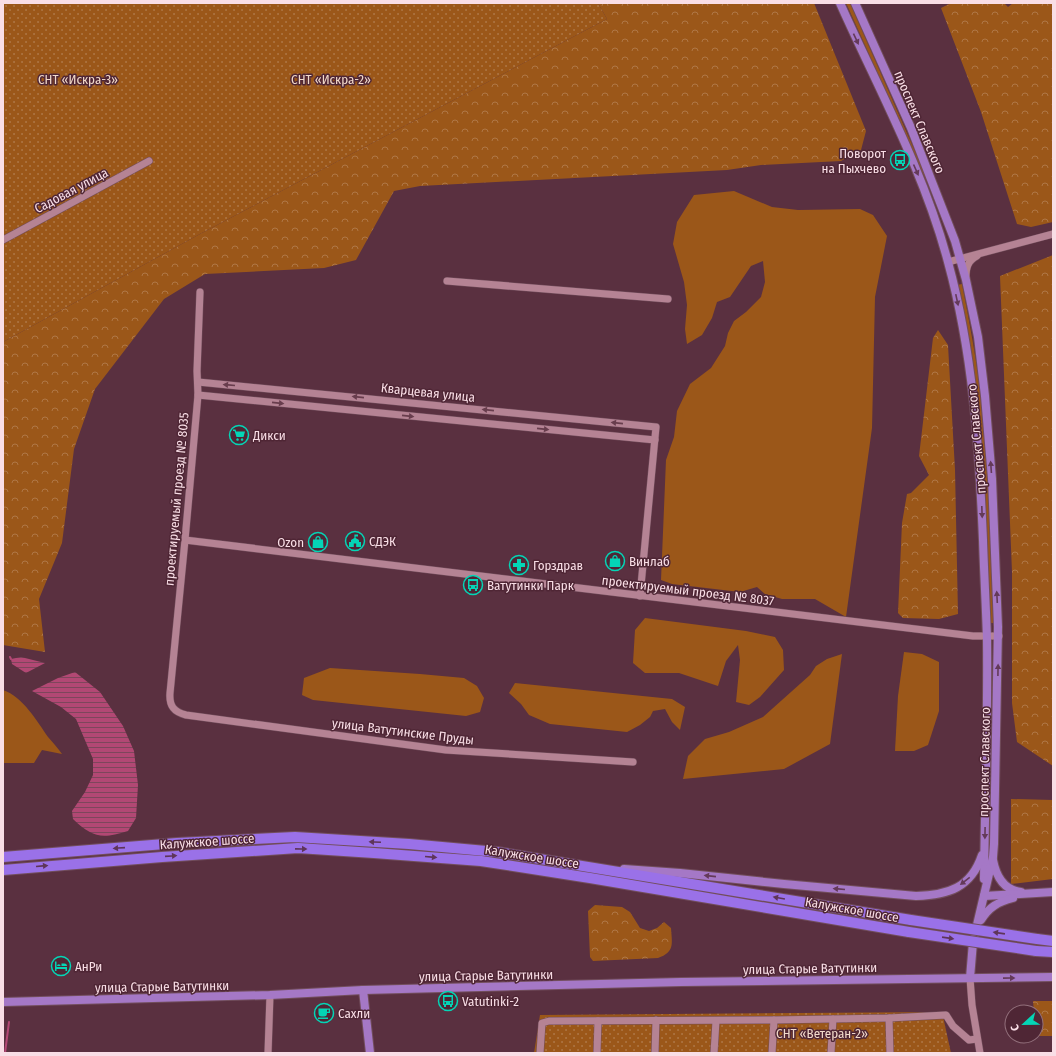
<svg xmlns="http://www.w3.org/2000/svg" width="1056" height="1056" viewBox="0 0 1056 1056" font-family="'Fira Sans Condensed',sans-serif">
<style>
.grass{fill:#9b5719}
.forest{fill:url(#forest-crowns)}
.park{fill:url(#park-dots)}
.water{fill:url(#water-rules)}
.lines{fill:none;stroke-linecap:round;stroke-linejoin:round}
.stream{stroke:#b24874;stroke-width:2}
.minor-casing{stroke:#724e5c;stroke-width:8}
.major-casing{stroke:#724e5c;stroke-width:10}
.highway-casing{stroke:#724e5c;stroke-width:12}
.minor{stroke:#b58394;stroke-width:7}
.major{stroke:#a578c6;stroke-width:8}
.highway{stroke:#9a71e8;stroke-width:10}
.highway-bridge-casing{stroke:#724e5c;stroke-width:12;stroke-linecap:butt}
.highway-bridge{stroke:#9a71e8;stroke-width:10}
.oneway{fill:#643a59}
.oneway2{fill:#683d4d}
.oneway3{fill:#5e3559}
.labels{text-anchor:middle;stroke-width:3;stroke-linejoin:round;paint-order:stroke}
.park-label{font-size:13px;fill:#f2daca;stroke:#4f2635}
.street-label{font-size:13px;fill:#f9dee6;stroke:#4f2635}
.poi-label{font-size:13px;fill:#f9dee6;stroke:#4f2635;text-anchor:start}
</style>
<defs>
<pattern id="forest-crowns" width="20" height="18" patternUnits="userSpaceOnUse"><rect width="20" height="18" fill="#9b5719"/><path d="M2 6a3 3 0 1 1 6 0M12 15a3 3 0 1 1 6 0" fill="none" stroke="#af7746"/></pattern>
<pattern id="park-dots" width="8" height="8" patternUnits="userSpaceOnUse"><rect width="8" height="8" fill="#9b5719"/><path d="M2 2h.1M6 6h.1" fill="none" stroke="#af7746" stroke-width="1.8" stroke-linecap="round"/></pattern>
<pattern id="water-rules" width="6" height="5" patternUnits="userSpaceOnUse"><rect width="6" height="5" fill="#b24874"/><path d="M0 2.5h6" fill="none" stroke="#7e465c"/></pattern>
</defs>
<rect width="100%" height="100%" fill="#5a3040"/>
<g class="grass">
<path d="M846,3H850L928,181L927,182L917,161Z"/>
<path d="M734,191L772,207L798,210L860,209L873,215L887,236L875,297L872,428L846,617L815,599H782L765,594L757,587L740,592L672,584L661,580L666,460L674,437L677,411L690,384L711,368L725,346L728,333L734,321L746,312L761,297L765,282L763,261L751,266L730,297L717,302L712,318L702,335L687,344L685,329L687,305L684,282L673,244L677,222L694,195Z"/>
<path d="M962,284C969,320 976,357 981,395C990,470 991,547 994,623H990C986,548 984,473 977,398C974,360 965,322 957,285Z"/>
<path d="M645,618L746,631L775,637L783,650L784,670L760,697L749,705L736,702L740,660L738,645L726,661L718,686L679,673H645L633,663L635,630Z"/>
<path d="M904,652L922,654L939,662V711L928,745L914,751H895L898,696Z"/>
<path d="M842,654L830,744L784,769L683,779L688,756L705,739L729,732L763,717L810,675L816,666L827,659Z"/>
<path d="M330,668L420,674L464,678L477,686L484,698L480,712L466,716L313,700L302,695L304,678Z"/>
<path d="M515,683L672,699L685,707L680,730L672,722L665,709L653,711L650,717L640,725L627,732L550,724L529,715L521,704L509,693Z"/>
<path d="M3,690C23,697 37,721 48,737C53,743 58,748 62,754L42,750L34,763H3Z"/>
</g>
<g class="forest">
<path d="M598,3H814L866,131L861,150L841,161L761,165L727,170L420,186L394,191L356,260L324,268L205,274L164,299L95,389L74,449L62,543L39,599L45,652L3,645V342L200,234L607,19Z"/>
<path d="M951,3H1004L1008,7L1013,3H1053V222L1031,227L1017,224L981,112L941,8Z"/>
<path d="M1053,255V766L1017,742L1012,703V572L1000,276Z"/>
<path d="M938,330L948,345L955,470L958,614L939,619L903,618L898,613L902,523L907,494L911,493L929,475L919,456L933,338Z"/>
<path d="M1011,799L1053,800V879L1011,884Z"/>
<path d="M595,905L622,907L630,912L640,928L649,931L657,928L664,922L671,928C672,944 675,952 658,958L593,961L590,957L588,911Z"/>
<path d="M1033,1001H1053V1036H1036V1012H1034Z"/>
</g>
<g class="park">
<path d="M3,3H598L607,19L200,234L3,342Z"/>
<path d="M942,1012L951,1053H534L540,1015Z"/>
</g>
<g class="water">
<path d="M21,657L45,663L26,673L12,664L11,659Z"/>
<path d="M75,672L100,692L123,726L134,751L138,785L136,818L128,831C102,839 93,838 73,819L72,811L85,792L93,775V759L76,719L61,707L32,691L58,678Z"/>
</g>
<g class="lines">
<g class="stream">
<path d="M10,657L11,659"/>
<path d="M5,1053L9,1022"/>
</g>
<g class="minor-casing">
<g id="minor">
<path d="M3,240L149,161"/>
<path d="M948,262L1053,234"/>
<path d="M966,277C966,267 968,261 977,256"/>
<path d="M447,281L668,299"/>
<path d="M200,292L197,371L198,395L185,540L170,693C169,706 174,712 186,715L446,750L633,762"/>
<path d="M198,382L656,427L640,596"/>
<path d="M198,395L655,440"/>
<path d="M185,540L973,636H999"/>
<path d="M970,978L972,1005L980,1053"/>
<path d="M889,1018L890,1053"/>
<path d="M268,1053L270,995"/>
<path d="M540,1053L542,1023L549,1021L774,1020L889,1018L946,1015L953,1026L969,1040L977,1039"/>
<path d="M597,1053L598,1021"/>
<path d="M655,1053L656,1020"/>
<path d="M714,1053L716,1021"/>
<path d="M772,1053L774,1020"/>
<path d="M831,1053L833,1019"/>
</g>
</g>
<g class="major-casing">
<g id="major">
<path d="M840,3C878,88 924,171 948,262C973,353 979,446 983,540C984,573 986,606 987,639C988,719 985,799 984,879"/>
<path d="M855,3L911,128L955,241L966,280L978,337L985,396L992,479L998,627L994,844L993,857L973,942L970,978"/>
<path d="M993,860C996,876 1004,890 1021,892"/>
<path d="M624,869L680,873L784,884L916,896C948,895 971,888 982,855"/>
<path d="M984,896L1053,892"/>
<path d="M981,920C989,907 998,902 1013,898"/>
<path d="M363,990L370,1053"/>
<path d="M3,1002L270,995L363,990L681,982L1053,977"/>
</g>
</g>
<g class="highway-casing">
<g id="highway">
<path d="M3,857L177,843L295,837L409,844L497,852L911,920"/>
<path d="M3,870L162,857L298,848L374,853L481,861L590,878L909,932"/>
<path d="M1037,939L1053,941"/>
<path d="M1036,951L1053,952"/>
</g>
</g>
<use href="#minor" class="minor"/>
<use href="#major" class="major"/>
<use href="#highway" class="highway"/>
<g class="highway-bridge-casing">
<g id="highway-bridge">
<path d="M911,920L1037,939"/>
<path d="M909,932L1036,951"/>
</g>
</g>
<use href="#highway-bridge" class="highway-bridge"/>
</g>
<defs><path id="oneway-solid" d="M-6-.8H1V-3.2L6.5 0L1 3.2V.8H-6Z"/></defs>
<g class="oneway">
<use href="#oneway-solid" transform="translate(856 39) rotate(65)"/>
<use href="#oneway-solid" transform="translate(916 170) rotate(66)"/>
<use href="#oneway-solid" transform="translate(957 300) rotate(78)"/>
<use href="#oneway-solid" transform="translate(991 467) rotate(-94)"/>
<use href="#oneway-solid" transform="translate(982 512) rotate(88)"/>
<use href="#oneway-solid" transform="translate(997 597) rotate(-93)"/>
<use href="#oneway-solid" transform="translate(998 670) rotate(-89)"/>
<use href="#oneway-solid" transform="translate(985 833) rotate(91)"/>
<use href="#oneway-solid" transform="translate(710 876) rotate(-174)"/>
<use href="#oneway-solid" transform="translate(965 881) rotate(142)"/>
<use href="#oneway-solid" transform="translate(839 889) rotate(-175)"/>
<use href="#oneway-solid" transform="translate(1009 978) rotate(-1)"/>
</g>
<g class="oneway2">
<use href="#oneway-solid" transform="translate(229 385) rotate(-175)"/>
<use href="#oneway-solid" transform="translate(358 397) rotate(-174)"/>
<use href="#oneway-solid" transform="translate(278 403) rotate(6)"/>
<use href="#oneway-solid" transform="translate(488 410) rotate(-174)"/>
<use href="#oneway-solid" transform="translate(408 416) rotate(6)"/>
<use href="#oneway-solid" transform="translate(617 423) rotate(-174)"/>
<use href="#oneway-solid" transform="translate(543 429) rotate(6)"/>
</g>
<g class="oneway3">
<use href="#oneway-solid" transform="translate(375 842) rotate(-177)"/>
<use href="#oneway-solid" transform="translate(119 848) rotate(176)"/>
<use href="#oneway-solid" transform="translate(301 849) rotate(1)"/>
<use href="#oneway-solid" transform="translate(171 856) rotate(-4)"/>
<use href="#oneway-solid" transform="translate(431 857) rotate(5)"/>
<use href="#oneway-solid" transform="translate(42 866) rotate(-5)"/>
<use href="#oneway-solid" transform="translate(779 898) rotate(-170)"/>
<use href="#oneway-solid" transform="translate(999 933) rotate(-172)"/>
<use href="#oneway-solid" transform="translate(948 938) rotate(8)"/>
</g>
<defs>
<g id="bus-ring" transform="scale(1)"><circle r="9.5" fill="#4f2635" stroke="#04d5b6" stroke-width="1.5"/><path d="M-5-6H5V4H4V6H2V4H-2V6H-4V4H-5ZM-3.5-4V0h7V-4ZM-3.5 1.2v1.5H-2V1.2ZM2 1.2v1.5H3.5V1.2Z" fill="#04d5b6"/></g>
<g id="supermarket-ring" transform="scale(1)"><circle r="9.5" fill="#4f2635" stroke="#04d5b6" stroke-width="1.5"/><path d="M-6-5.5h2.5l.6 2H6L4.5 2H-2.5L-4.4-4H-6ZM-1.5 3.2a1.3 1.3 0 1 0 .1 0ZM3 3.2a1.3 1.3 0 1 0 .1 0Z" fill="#04d5b6"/></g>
<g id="civic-ring" transform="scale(1)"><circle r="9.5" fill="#4f2635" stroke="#04d5b6" stroke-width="1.5"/><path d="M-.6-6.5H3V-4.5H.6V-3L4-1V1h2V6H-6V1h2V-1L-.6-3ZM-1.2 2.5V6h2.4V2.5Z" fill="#04d5b6"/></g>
<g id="shop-ring" transform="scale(1)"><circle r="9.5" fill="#4f2635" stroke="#04d5b6" stroke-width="1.5"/><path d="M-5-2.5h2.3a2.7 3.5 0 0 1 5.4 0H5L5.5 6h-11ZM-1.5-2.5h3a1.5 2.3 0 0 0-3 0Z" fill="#04d5b6"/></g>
<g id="pharmacy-ring" transform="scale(1)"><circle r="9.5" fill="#4f2635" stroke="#04d5b6" stroke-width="1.5"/><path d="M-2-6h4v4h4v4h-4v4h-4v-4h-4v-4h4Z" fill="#04d5b6"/></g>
<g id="hotel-ring" transform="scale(1)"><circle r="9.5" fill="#4f2635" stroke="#04d5b6" stroke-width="1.5"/><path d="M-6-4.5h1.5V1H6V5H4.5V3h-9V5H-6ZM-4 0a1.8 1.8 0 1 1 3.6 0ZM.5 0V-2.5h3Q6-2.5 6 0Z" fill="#04d5b6"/></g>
<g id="cafe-ring" transform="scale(1)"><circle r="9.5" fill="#4f2635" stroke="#04d5b6" stroke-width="1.5"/><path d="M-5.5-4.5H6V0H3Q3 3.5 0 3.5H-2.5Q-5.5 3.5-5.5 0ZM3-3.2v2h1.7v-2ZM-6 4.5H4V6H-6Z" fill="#04d5b6"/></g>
</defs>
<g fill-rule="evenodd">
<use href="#bus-ring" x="900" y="160"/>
<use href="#supermarket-ring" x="239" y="435"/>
<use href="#civic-ring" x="355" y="541"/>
<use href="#shop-ring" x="318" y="542"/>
<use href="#shop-ring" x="615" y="561"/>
<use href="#pharmacy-ring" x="519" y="565"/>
<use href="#bus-ring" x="473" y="585"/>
<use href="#hotel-ring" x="61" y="966"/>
<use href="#bus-ring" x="448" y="1001"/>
<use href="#cafe-ring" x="324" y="1013"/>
</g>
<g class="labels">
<g class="park-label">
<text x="78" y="84">СНТ «Искра-3»</text>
<text x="331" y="84">СНТ «Искра-2»</text>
<text x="822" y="1038">СНТ «Ветеран-2»</text>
</g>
<g class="street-label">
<text transform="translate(920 122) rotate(67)" y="5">проспект Славского</text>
<text transform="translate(71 190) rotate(-28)" y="5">Садовая улица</text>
<text transform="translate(428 392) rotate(6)" y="5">Кварцевая улица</text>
<text transform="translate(976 439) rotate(-95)" y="5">проспект Славского</text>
<text transform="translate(176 499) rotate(-85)" y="5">проектируемый проезд № 8035</text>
<text transform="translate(688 590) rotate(7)" y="5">проектируемый проезд № 8037</text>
<text transform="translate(403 731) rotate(7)" y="5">улица Ватутинские Пруды</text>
<text transform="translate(984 762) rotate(-89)" y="5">проспект Славского</text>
<text transform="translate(207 841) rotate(-4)" y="5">Калужское шоссе</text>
<text transform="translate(532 856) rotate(9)" y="5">Калужское шоссе</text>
<text transform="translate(852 909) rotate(10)" y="5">Калужское шоссе</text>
<text transform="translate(810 968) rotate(-1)" y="5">улица Старые Ватутинки</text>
<text transform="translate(486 975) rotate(-1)" y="5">улица Старые Ватутинки</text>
<text transform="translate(162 986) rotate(-1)" y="5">улица Старые Ватутинки</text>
</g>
<g class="poi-label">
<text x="886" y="158" text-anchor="end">Поворот<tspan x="886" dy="15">на Пыхчево</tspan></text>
<text x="253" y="440">Дикси</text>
<text x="369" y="546">СДЭК</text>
<text x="304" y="547" text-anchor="end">Ozon</text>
<text x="629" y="566">Винлаб</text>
<text x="533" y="570">Горздрав</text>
<text x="487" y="590">Ватутинки Парк</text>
<text x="75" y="971">АнРи</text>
<text x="462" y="1006">Vatutinki-2</text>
<text x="338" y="1018">Сахли</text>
</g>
</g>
<rect width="1056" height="1056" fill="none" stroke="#f9dee6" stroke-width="8"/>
<g transform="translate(1024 1024) rotate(248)"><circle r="19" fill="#4f2635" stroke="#93707c"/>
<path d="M0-3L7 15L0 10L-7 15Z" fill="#04d5b6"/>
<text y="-6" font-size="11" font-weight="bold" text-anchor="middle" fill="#f9dee6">С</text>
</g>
</svg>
